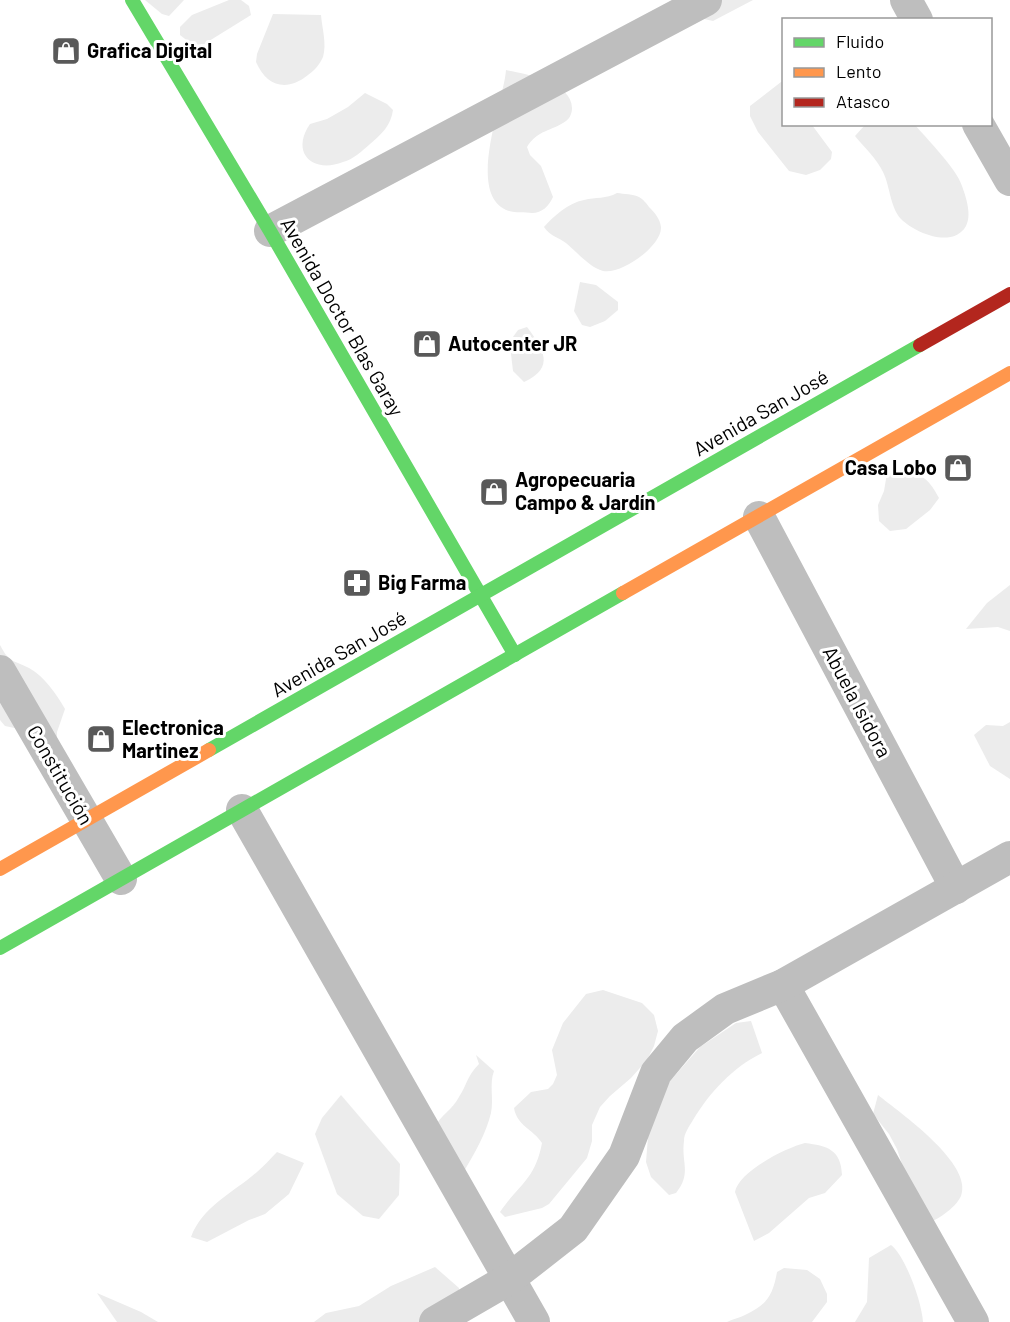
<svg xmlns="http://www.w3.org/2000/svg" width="1010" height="1322" viewBox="0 0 1010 1322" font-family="Barlow,sans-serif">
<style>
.green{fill:#ececec}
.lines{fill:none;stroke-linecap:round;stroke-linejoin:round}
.street{stroke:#bebebe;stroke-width:32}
.fast{stroke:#63d668;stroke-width:14}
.slow{stroke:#ff974d;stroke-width:14}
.jam{stroke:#b3261e;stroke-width:14}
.labels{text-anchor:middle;stroke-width:6;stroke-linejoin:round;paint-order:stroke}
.poi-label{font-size:20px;font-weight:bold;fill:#000;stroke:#fff;text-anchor:start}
.street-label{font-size:20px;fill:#000;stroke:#fff}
</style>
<rect width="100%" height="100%" fill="#fff"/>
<g class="green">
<path d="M145,0H184L169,16L162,14Z"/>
<path d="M229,0H241L249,6L251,15L201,46L189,42L180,35V27L192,15Z"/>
<path d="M709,0H753L713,21L704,19Z"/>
<path d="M273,14L321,15C322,28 327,44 323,57C320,64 314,71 308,75C287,92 267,87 256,62L257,54Z"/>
<path d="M506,70C526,74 572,82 572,108C572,113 570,118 566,121C552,131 537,130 527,147L530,155L541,166L553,197C549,206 542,213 532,213C525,212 515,213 509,211C464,196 504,101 506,70Z"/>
<path d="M781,82H783L784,124L812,125L832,152L831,159L820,170L806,175L789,171L758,132L750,116V106Z"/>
<path d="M365,93L387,104L393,110C391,125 382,134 370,144C362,151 354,159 343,162C313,174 290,153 310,124L327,119L348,107Z"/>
<path d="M865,125H915C927,139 957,169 962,186C966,197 972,215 966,226C953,249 915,233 901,219C890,207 890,186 883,172C877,159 864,147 855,136Z"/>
<path d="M617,193C624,194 633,194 639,197C643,199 647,204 649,207C655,213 660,219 661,227C662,246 621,275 603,271C589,267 577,252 566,243C558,237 550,236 544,227C554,216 568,203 584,200C596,197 606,199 617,193Z"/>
<path d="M580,282L596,285L618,302V310L605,321L590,327L582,325L574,311Z"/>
<path d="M527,327C543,349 556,367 524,382L513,371L511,354L513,337L518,330Z"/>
<path d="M887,473C916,473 925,471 939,498L930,510L906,529L890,531L879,521L878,505L884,491Z"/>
<path d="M1010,585V631L998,627L966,629L987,603Z"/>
<path d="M0,645C10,664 12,659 29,668C44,676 57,695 65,709L57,732V747L45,767L38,768L31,754L24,730L5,726L0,720Z"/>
<path d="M1010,722V779L990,766L974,735L986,725L1003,726Z"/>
<path d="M603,990L642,1003L654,1015L658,1031L654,1046L647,1060L631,1078L610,1096L600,1107L592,1125V1141L587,1158L549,1204L542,1208L505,1217L500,1212C519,1184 535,1180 542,1143C533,1129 517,1126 514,1108L531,1092L548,1089L553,1084L557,1075L552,1050L563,1023L586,994Z"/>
<path d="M751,1021L762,1053C732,1068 710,1092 693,1120C689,1127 684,1133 684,1141C681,1163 692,1173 676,1193L669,1195L651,1177L646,1162L648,1137L662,1096L670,1081L700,1047L736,1023Z"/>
<path d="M476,1055L494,1071C489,1084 494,1099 491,1113C486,1134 474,1154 463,1173L434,1128C440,1116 453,1109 459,1097C468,1083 466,1078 479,1064Z"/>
<path d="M341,1095L400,1164L399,1195L379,1219L363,1216L337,1194L315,1134L322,1118Z"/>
<path d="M878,1095C899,1112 974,1164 961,1196C956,1207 940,1218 929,1223L911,1191L897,1149L889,1134L873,1114Z"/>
<path d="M805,1143C827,1146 841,1149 842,1175L825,1193L809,1198L769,1233L754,1241L735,1192C738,1172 785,1148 805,1143Z"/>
<path d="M277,1152L304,1163L289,1194L265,1214L249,1220L207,1242L191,1237C203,1206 233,1193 257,1172C264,1166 270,1159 277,1152Z"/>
<path d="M891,1245C906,1257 922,1303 923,1322H855L867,1302L869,1258Z"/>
<path d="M435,1267L459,1288L461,1322H314L326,1313L359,1306L391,1286Z"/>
<path d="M784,1268L807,1270L820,1279L827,1294V1302L812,1322H727C733,1319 739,1318 745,1315C767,1305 773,1295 777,1272Z"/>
<path d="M97,1293L141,1312L158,1322H117Z"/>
</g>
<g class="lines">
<g class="street">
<path d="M906,0L917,20"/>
<path d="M978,124L1010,180"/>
<path d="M270,231L706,0"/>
<path d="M759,517L956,888"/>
<path d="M0,671L121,879"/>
<path d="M242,810L534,1322"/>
<path d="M783,985L973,1322"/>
<path d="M435,1322L509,1279L573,1229L624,1156L656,1073L685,1038L725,1009L783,985L1010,857"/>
</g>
<g class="fast">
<path d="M132,0L270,231L515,655"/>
<path d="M209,750L920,345"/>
<path d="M0,948L623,593"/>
</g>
<g class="slow">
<path d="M623,593L1010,373"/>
<path d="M0,869L209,750"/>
</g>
<path class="jam" d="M920,345L1010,294"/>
</g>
<defs>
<g id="shop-square" transform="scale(1.5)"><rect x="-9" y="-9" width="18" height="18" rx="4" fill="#595959" stroke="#fff"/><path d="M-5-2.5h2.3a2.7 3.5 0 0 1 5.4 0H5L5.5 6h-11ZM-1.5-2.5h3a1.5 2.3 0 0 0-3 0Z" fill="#fff"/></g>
<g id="pharmacy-square" transform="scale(1.5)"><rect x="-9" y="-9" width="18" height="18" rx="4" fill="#595959" stroke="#fff"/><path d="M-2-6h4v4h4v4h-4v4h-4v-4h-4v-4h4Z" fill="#fff"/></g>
</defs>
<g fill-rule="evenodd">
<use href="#shop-square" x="66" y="51"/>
<use href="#shop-square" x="427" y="344"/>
<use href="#shop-square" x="958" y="468"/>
<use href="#shop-square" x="494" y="492"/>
<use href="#pharmacy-square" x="357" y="583"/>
<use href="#shop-square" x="101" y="739"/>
</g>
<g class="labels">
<g class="poi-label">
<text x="87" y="58">Grafica Digital</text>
<text x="448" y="351">Autocenter JR</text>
<text x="937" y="475" text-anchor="end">Casa Lobo</text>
<text x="515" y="487">Agropecuaria<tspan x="515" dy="23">Campo &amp; Jardín</tspan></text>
<text x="378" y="590">Big Farma</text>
<text x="122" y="735">Electronica<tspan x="122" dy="23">Martinez</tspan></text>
</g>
<g class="street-label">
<text transform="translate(342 317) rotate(60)" y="7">Avenida Doctor Blas Garay</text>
<text transform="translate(761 413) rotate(-30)" y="7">Avenida San José</text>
<text transform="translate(339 654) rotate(-30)" y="7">Avenida San José</text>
<text transform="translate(857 702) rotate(62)" y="7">Abuela Isidora</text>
<text transform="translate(60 775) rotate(60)" y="7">Constitución</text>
</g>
</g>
<rect x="782" y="18" width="210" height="108" fill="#ffffff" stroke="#999999" stroke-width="1.5"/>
<rect x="794" y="38" width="30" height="9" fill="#63d668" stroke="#999999" stroke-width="1.5"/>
<text x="836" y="48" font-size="18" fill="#000000">Fluido</text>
<rect x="794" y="68" width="30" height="9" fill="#ff974d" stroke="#999999" stroke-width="1.5"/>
<text x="836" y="78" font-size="18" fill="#000000">Lento</text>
<rect x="794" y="98" width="30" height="9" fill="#b3261e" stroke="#999999" stroke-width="1.5"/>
<text x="836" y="108" font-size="18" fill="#000000">Atasco</text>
</svg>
